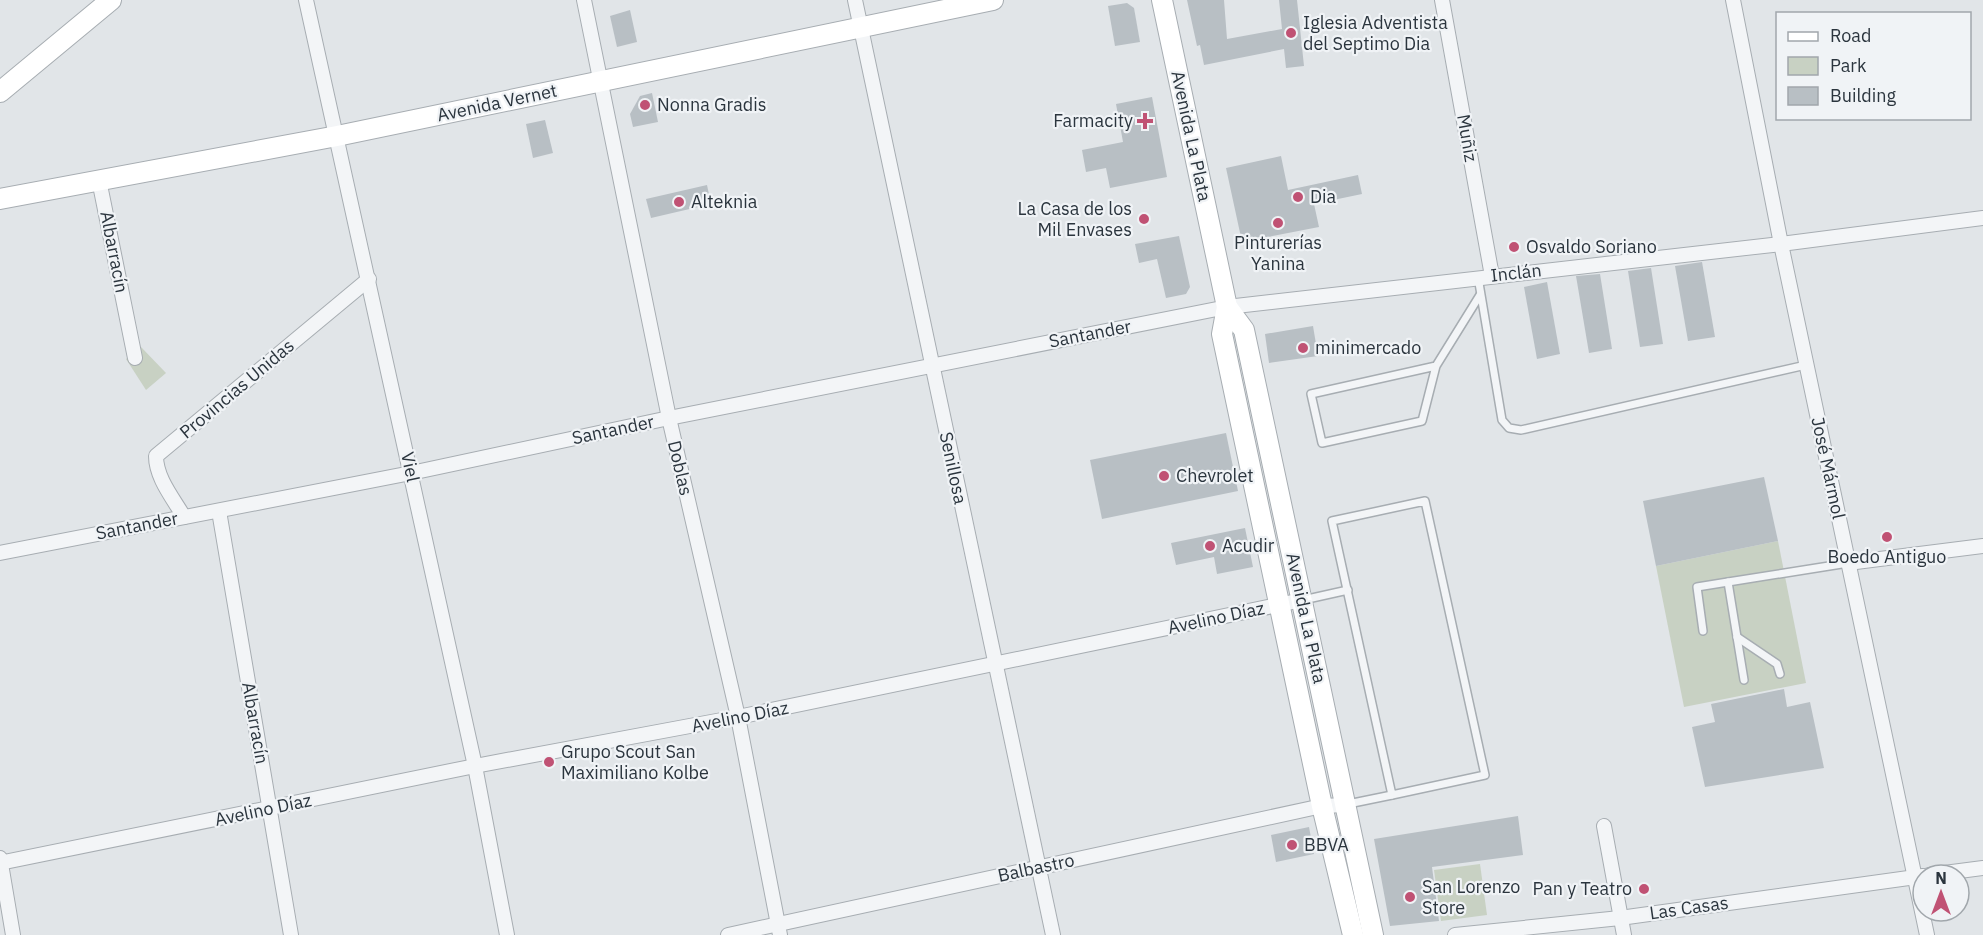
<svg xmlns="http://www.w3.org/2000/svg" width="1983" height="935" viewBox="0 0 1983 935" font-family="'IBM Plex Sans',sans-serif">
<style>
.green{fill:#c8d1c3}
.building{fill:#b8bfc4}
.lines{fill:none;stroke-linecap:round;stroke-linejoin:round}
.service-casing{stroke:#a7adb2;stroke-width:10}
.minor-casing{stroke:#a7adb2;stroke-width:16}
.secondary-casing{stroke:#a7adb2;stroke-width:22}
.service{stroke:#f3f5f7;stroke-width:7}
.minor{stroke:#f3f5f7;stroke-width:14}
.secondary{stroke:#fff;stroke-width:20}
.poi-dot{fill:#c05274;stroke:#f0f3f6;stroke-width:2}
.labels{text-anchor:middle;stroke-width:4.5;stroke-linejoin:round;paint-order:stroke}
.poi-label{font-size:18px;fill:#2b353e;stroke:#f0f3f6;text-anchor:start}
.street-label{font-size:18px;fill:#2b353e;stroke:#f0f3f6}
</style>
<rect width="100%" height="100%" fill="#e1e5e8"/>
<g class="green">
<path d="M141,347L166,373L146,390L126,359Z"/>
<path d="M1778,541L1806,683L1684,707L1656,566Z"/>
<path d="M1480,864L1487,915L1441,921L1434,870Z"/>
</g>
<g class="building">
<path d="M1187,0H1224L1227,39L1282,29L1279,0H1297L1304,66L1286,68L1284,49L1204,65L1200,45L1197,46Z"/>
<path d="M1127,3L1134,8L1140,42L1115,46L1108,6Z"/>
<path d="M630,10L637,42L617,47L610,16Z"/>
<path d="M652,93L658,122L633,127L630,114L640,96Z"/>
<path d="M1152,97L1167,177L1110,188L1106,168L1086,172L1082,150L1123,142L1116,104Z"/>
<path d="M545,120L553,153L533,158L526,124Z"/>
<path d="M1281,156L1288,190L1358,175L1362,194L1314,204L1319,227L1242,242L1226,168Z"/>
<path d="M707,185L711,204L651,218L646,199Z"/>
<path d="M1179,236L1190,287L1186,294L1166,298L1157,259L1139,263L1135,244Z"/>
<path d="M1702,262L1715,337L1688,341L1675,266Z"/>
<path d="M1651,268L1663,344L1640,347L1628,271Z"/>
<path d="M1600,274L1612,349L1589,353L1576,276Z"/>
<path d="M1547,282L1560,354L1537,359L1524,287Z"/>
<path d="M1313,326L1318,356L1269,363L1265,334Z"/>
<path d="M1226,433L1238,491L1102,519L1090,460Z"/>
<path d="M1764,477L1778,541L1656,566L1643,501Z"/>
<path d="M1245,528L1253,567L1217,574L1214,557L1176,565L1171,543Z"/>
<path d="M1784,689L1787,707L1810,702L1824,768L1705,787L1692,727L1715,722L1711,704Z"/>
<path d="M1518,816L1523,855L1432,867L1439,921L1390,926L1374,839Z"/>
<path d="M1309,827L1314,854L1276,862L1271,835Z"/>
</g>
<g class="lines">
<g class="service-casing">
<g id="service">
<path d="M1478,277L1502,420L1509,428L1521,430L1806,365"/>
<path d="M1436,366L1311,394L1322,443L1422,421L1436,366L1480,295"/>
<path d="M1425,501L1485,775L1392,795L1332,521Z"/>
<path d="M1303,600L1348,590"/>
<path d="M1703,631L1697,587L1728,582"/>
<path d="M1737,637L1777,664L1780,674"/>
<path d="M1744,680L1728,582L1848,563"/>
<path d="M1348,804L1392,795"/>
</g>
</g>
<g class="minor-casing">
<g id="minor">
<path d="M306,0L475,766L507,935"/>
<path d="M584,0L669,418L738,717L780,935"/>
<path d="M855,0L1053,935"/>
<path d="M1442,0L1492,276"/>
<path d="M1733,0L1781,244L1927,935"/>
<path d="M99,180L135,358"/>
<path d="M219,511L291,935"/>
<path d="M184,517C173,498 156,478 156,456L369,279"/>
<path d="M0,553L411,473L669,418L1227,307L1781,244L1983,218"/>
<path d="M1848,563L1983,546"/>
<path d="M1604,826L1624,935"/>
<path d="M0,858L13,935"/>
<path d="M0,863L475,766L738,717L1302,600"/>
<path d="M1929,875L1983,868"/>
<path d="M728,935L1322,806L1345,805"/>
<path d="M1455,935L1620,918L1923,876"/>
</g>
</g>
<g class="secondary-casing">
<g id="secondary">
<path d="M1162,0L1227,307L1222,334L1322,806L1353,935"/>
<path d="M0,92L111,0"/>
<path d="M0,199L337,136L993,0"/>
<path d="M1227,307L1244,330L1373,935"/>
</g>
</g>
<use href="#service" class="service"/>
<use href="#minor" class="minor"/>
<use href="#secondary" class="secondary"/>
</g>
<g class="poi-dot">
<circle cx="1291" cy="33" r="6"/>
<circle cx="645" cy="105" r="6"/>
<path d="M1142 112h6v6h6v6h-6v6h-6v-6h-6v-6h6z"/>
<circle cx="1298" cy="197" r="6"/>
<circle cx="679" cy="202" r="6"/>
<circle cx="1144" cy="219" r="6"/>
<circle cx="1278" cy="223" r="6"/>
<circle cx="1514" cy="247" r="6"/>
<circle cx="1303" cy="348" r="6"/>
<circle cx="1164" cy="476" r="6"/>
<circle cx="1887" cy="537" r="6"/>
<circle cx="1210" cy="546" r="6"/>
<circle cx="549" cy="762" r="6"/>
<circle cx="1292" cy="845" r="6"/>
<circle cx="1644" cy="889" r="6"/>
<circle cx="1410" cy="897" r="6"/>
</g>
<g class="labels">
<g class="poi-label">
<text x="1303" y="29">Iglesia Adventista<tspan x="1303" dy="21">del Septimo Dia</tspan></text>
<text x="657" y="111">Nonna Gradis</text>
<text x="1133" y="127" text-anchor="end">Farmacity</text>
<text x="1310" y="203">Dia</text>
<text x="691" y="208">Alteknia</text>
<text x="1132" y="215" text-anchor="end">La Casa de los<tspan x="1132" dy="21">Mil Envases</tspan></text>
<text x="1278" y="249" text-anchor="middle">Pinturerías<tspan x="1278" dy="21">Yanina</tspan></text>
<text x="1526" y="253">Osvaldo Soriano</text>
<text x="1315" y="354">minimercado</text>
<text x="1176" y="482">Chevrolet</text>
<text x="1222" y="552">Acudir</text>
<text x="1887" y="563" text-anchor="middle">Boedo Antiguo</text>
<text x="561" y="758">Grupo Scout San<tspan x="561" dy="21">Maximiliano Kolbe</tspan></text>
<text x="1304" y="851">BBVA</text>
<text x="1422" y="893">San Lorenzo<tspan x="1422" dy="21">Store</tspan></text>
<text x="1632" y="895" text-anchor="end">Pan y Teatro</text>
</g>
<g class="street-label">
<text transform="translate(497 103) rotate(-12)" y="6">Avenida Vernet</text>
<text transform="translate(1191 136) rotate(78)" y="6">Avenida La Plata</text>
<text transform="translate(1467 138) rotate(80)" y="6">Muñiz</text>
<text transform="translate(114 252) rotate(79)" y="6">Albarracín</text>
<text transform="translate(1516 273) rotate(-6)" y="6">Inclán</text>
<text transform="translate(1090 334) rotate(-11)" y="6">Santander</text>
<text transform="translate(237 389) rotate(-40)" y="6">Provincias Unidas</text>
<text transform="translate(613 430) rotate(-12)" y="6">Santander</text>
<text transform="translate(410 467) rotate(78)" y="6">Viel</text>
<text transform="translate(680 468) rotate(77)" y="6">Doblas</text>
<text transform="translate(953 468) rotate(78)" y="6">Senillosa</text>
<text transform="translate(1828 468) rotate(78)" y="6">José Mármol</text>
<text transform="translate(137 526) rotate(-11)" y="6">Santander</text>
<text transform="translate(1216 618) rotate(-12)" y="6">Avelino Díaz</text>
<text transform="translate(1306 618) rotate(78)" y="6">Avenida La Plata</text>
<text transform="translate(740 717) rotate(-11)" y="6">Avelino Díaz</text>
<text transform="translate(255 723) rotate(80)" y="6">Albarracín</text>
<text transform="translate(263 810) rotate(-12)" y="6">Avelino Díaz</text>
<text transform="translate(1036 868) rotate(-12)" y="6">Balbastro</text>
<text transform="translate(1689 908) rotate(-8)" y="6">Las Casas</text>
</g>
</g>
<rect x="1776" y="12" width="195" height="108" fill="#f0f3f6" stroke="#a1a7ac" stroke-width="1.5"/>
<rect x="1788" y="32" width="30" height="9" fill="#ffffff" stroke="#a1a7ac" stroke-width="1.5"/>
<text x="1830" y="42" font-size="18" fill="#2b353e">Road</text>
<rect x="1788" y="57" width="30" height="18" fill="#c8d1c3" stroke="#a1a7ac" stroke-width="1.5"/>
<text x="1830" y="72" font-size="18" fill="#2b353e">Park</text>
<rect x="1788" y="87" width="30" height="18" fill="#b8bfc4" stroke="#a1a7ac" stroke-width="1.5"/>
<text x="1830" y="102" font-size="18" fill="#2b353e">Building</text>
<g transform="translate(1941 893)"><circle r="28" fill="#f0f3f6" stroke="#a1a7ac" stroke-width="1.5"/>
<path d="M0-4.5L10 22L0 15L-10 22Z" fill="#c05274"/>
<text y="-9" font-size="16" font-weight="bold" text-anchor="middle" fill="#2b353e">N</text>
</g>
</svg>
